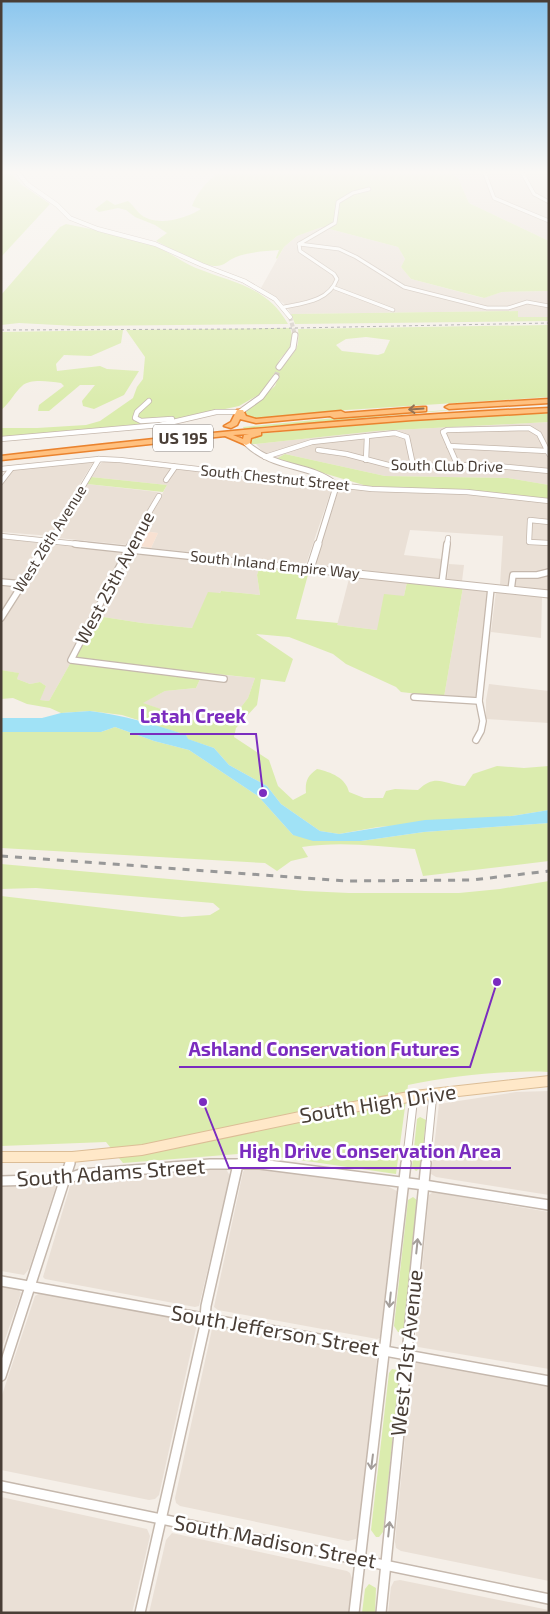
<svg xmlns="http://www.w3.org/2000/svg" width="550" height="1614" viewBox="0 0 550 1614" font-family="'Exo 2',sans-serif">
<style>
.residential{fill:#eae0d6}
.commercial{fill:#f8e1d2}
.green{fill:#dbecae;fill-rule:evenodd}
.water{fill:#a0e2f6}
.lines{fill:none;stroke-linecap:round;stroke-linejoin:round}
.tertiary-tunnel-far1{stroke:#d3ccc4;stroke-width:4;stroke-dasharray:4 2;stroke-linecap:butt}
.tertiary-tunnel{stroke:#d3ccc4;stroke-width:5;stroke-dasharray:5 2.5;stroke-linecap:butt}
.minor-far4-casing{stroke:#c5b8ad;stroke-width:4.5}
.minor-far3-casing{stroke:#c5b8ad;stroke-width:6}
.minor-far2-casing{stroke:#c5b8ad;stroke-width:8}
.minor-far1-casing{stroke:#c5b8ad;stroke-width:9}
.minor-casing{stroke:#c5b8ad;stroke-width:12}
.tertiary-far2-casing{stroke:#c5b8ad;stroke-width:5}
.tertiary-far1-casing{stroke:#c5b8ad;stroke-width:7}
.tertiary-casing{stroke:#c5b8ad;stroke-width:9}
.secondary-casing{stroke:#dcbd96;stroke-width:2}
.trunk-casing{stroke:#ea832e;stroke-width:3}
.minor-far4{stroke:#fff;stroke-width:3}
.minor-far3{stroke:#fff;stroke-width:4.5}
.minor-far2{stroke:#fff;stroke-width:5.5}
.minor-far1{stroke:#fff;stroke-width:7}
.minor{stroke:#fff;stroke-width:9}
.tertiary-far2{stroke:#fff;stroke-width:4}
.tertiary-far1{stroke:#fff;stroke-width:5}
.tertiary{stroke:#fff;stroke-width:7}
.secondary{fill:#ffe8c8;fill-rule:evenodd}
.trunk{fill:#ffc180;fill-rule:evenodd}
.rail-far1{stroke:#989898;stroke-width:1;stroke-dasharray:3 3;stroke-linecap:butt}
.rail{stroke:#989898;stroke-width:3;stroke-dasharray:7 7;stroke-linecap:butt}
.oneway{stroke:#927254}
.oneway2{stroke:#a49e9a}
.labels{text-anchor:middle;stroke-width:5;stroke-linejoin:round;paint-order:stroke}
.far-street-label{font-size:15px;fill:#493e36;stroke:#fff}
.shield{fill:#fff;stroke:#807872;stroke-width:1}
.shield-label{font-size:16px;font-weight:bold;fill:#493e36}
.street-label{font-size:18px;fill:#493e36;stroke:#fff}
.near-street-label{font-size:21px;fill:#493e36;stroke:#fff}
.leader{fill:none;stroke:#7b2cbf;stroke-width:2}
.callout-dot{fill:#7b2cbf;stroke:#fff;stroke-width:2}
.callout-label{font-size:19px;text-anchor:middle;font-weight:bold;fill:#7b2cbf;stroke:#fff;stroke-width:5;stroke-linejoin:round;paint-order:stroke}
</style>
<rect width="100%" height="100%" fill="#f5efe8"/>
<g class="residential">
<path d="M452,174H549V197L545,198L549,200V241L469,203L458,178Z"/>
<path d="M322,227L398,247L405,259L401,267L411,279L483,298L502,292L549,291V317H517V311L291,314L286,305L261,288L284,247L297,236Z"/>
<path d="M549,422V485L508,478L385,476L285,454L276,459L263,452L256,444L376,431Z"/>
<path d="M94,461L57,521L51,536L1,532V486L12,470Z"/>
<path d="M105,461L332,486V488L306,564L151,548L158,533L143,531L167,485L91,477L101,463Z"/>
<path d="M87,484L158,492L128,545L58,538L67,516Z"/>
<path d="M340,486L468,494L549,503V590L500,585L503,536L410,530L404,555L442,559L439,579L317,565L315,562Z"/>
<path d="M1,538L46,544L23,580L19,582L1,581Z"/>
<path d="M56,544L124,552L112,573L69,660L71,662L49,701L39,700L46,686L40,682L30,684L17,679L18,673L1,670V586L23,588L30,583L53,545Z"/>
<path d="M132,553L260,566L257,575L260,595L221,591L192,628L142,623L97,616Z"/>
<path d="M449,564L464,565L462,581L447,579Z"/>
<path d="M350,575L407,582L404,596L377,630L337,625Z"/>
<path d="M463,587L487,592L477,695L473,698L444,697Z"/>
<path d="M496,592L542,596L541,638L491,632Z"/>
<path d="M203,673L255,678L248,698L238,711L211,721L194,720L142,703L165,691L196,688Z"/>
<path d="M489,684L549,691V723L486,719V700Z"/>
<path d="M549,1091V1195L436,1177L431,1174L439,1104L516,1092Z"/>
<path d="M271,1167L389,1187L397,1191L380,1338L377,1339L218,1310L214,1307L243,1172L246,1168Z"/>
<path d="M220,1168L226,1169L230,1176L199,1306L195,1307L45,1279L43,1277L71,1183L76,1178Z"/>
<path d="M1,1182L54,1184L56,1186L29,1269L24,1275L1,1271Z"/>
<path d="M433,1192L549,1212V1369L418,1347L415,1344L429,1195Z"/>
<path d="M1,1285L17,1288L21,1293L1,1351Z"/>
<path d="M40,1293L193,1321L197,1324L159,1495L155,1499L149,1500L1,1470V1398L35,1296Z"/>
<path d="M216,1325L374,1355L377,1358L359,1533L356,1539L348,1541L180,1506L176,1503L175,1498L212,1329Z"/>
<path d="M417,1361L549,1385V1581L401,1551L396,1548L395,1542L412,1367Z"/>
<path d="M1,1497L147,1529L150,1536L132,1613H1Z"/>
<path d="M172,1533L347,1571L350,1573L353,1581L349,1613H149L166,1540Z"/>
<path d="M400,1580L549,1610V1613H388L391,1587L394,1581Z"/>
</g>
<path class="commercial" d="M143,531L158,533L151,548L135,545Z"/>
<g class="green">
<path d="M1,174H12L22,185L50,204L1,257Z"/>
<path d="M217,174H452L458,178L469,203L549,241V291L502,292L484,298L411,279L401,267L405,259L398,247L322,227L297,236L284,247L277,259L276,258L279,250C265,251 249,252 236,257C228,260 224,267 214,266C197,265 172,249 156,241L167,233L155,225L135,217L126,210L118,208L99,212L95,209L107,200L115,205L128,201C133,205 135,209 139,213C155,228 185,219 201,209L192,206C196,194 207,181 217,174Z"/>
<path d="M66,224C95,230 127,235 155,246C169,252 182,262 196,268C233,283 267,286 288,324L76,326L19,323L1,325V295L60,227Z"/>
<path d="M518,311V317H549V321L295,324L291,314Z"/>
<path d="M549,325V397L346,410L257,419L244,416L245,412L275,386L279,376L274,374L260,394L239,406L160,423L1,437V428H37L86,425L100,421L133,398L137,387L143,379L145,357L126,330L290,328C299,351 280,351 277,367L282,366C295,352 300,349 298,329ZM366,337L390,340L384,353L378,355L342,351L336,345L346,339Z"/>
<path d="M123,330L121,343L91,356L64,355L56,364L57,371L100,366L107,369L139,371L124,395L94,409L83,406L82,401L95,385H80L49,411H38L39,405L64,386L61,383C50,382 31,378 22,386C14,393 10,403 1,410V332Z"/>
<path d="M463,409L244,429L243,427L345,417Z"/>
<path d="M549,413V422L376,431L256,444H250L251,437L257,434L400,421Z"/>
<path d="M285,454L385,476L508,478L549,485V499L478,491L367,486L276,459Z"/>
<path d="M91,477L167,485L163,492L87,484Z"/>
<path d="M260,566L309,571L296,619L338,623L337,625L377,630L384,594L404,596L407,582L463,587L444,697L401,692L396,687L346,664L333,654L289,637L256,634L293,659L285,682L261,679L257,705L236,728L234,737L269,760L278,786L293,800L306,793C305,782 307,776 317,769C331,772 346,778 349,792L364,798H383L386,791L395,789L418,790C436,773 443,784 465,786L473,774L497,766L524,768L549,766V810L512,816L378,827L339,834L320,831L281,804L267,786L229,765L214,748L187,739L186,735L122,715L90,711L61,713L50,708L27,704L13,698L1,699V670L19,673L17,679L30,684L40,682L46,686L40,700L49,701L71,662L201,677L196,688L165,691L143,703L194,720L212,721L238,711L248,698L255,678L82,660L75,656L97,616L142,623L192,628L208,592L220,593L221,591L260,595L257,575Z"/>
<path d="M115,727L154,741L189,750L258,796L293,835L361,841L424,832L549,823V861L423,876L415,849C378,846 339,841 302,847L308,857L291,861L277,871L265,863L1,848V732H101Z"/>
<path d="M1,864L305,891L349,893H459L500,889L549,881V1072C502,1070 454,1076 408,1085L396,1174L251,1153L123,1163L106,1142L1,1146V896L182,917L210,915L220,909L213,903L36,888L1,889Z"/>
<path d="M420,1117L426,1120L421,1168L416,1171L412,1167L417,1119Z"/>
<path d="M413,1197L418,1201L404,1328L401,1332H398L394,1326L408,1200Z"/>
<path d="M392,1369L397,1370L399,1375L383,1532L379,1537H376L371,1530L389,1373Z"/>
<path d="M369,1584L376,1588L375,1613H362L365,1589Z"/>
</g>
<path class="water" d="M90,711C123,715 154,724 186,735L188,739L214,748L229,765L267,786L281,804L320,831L339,834L425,820L512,816L549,810V823L424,832L361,841H313L293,835L258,796L189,750L154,741L115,727L101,732H1V718H42L61,713Z"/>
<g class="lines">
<path class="tertiary-tunnel-far1" d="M290,317L295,335"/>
<path class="tertiary-tunnel" d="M276,377L279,367"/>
<g class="minor-far4-casing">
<g id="minor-far4">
<path d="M485,174L494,198L549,221"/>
<path d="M523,174L534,194L549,202"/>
<path d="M299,244L339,249L356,257L404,287L487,308H508L527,302L549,306"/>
<path d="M335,288L393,310"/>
<path d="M284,307C304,303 329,301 337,279L334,274L300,251L299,244L335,223L338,202L353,193L369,189"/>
</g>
</g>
<g class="minor-far3-casing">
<g id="minor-far3">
<path d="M149,401L137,412L135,418L141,421L172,419"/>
<path d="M1,439L160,425L216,412H240"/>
<path d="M449,446L547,451"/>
<path d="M318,450L346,454L392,466L486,465L549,471"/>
<path d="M265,457L312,442L395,433L407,437L413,465"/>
<path d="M366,460L367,436"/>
<path d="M457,464L443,432L447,430L529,428L539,434L549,454"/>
<path d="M1,469L99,459L120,460L372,489L467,492L549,501"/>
<path d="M166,480L175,467"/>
<path d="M1,482L11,469"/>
<path d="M549,522L530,520L529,542L549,543"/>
<path d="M1,536L87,545"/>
<path d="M48,545L99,459"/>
<path d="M130,545L159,496"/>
<path d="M447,545L448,538"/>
</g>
</g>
<g class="minor-far2-casing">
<g id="minor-far2">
<path d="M75,544L310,569"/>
<path d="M131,544L71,660L224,679"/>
<path d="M1,582L22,584"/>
<path d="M442,583L447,544"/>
<path d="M511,590L513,575H537L549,572"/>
<path d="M1,618L48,544"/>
<path d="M414,697L479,701"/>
<path d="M476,740L481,731L483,721L479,701L491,588"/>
</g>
</g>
<g class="minor-far1-casing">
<g id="minor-far1">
<path d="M70,1164L72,1157"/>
<path d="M406,1164L414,1096"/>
<path d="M426,1164L433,1093"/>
</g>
</g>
<g class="minor-casing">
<g id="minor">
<path d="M1,1181L66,1179L81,1174L210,1164H260L424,1185L549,1205"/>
<path d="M1,1281L549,1381"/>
<path d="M1,1376L70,1163"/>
<path d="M1,1486L549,1599"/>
<path d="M140,1613L204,1329L206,1306L238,1164"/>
<path d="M354,1613L406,1163"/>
<path d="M381,1613L426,1163"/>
</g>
</g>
<g class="tertiary-far2-casing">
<path id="tertiary-far2" d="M19,174L27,184L57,205L70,218L98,229L155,244L202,265L244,281L275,299L290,317"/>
</g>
<g class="tertiary-far1-casing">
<g id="tertiary-far1">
<path d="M279,367L293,348L295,335"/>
<path d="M240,412L261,397L276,377"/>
<path d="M246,443C274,470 307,463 334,483L335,490L318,545"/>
</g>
</g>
<g class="tertiary-casing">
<path id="tertiary" d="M318,544L310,569L549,594"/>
</g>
<g class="secondary-casing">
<path id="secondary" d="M549,1076V1086L414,1101L309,1120L142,1155L72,1162H1V1152H72L142,1145L309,1110L414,1091Z"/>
</g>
<g class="trunk-casing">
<g id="trunk">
<path d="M549,399V403L449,409L445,407L449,405Z"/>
<path d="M423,407H426V411L334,418L330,416L256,423L240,419L237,425L231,428L224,426L231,422L237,410H243L246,416L256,419L341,411L345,413Z"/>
<path d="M549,408V412L412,420L261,432V435L251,438L250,443L246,445L225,436L1,460V456C183,435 366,416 549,408ZM249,434L244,435L243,439L233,435Z"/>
</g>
</g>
<use href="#minor-far4" class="minor-far4"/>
<use href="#minor-far3" class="minor-far3"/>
<use href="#minor-far2" class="minor-far2"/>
<use href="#minor-far1" class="minor-far1"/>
<use href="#minor" class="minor"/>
<use href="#tertiary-far2" class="tertiary-far2"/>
<use href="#tertiary-far1" class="tertiary-far1"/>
<use href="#tertiary" class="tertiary"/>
<use href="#secondary" class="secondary"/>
<use href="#trunk" class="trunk"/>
<path class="rail-far1" d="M1,330L246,329L549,323"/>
<path class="rail" d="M1,856L346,881L472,880L549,871"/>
</g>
<defs><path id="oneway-shaft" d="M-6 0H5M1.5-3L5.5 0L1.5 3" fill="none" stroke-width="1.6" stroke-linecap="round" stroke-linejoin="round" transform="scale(1.25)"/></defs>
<use class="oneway" href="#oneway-shaft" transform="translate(416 409) rotate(176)"/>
<g class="oneway2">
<use href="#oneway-shaft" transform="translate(417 1246) rotate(-84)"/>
<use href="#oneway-shaft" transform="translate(390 1300) rotate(96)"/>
<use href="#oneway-shaft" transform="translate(372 1462) rotate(97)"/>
<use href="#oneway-shaft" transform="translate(389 1529) rotate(-84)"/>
</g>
<linearGradient id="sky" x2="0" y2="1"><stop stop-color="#8bc6ee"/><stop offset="0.43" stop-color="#faf8f5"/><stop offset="1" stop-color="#faf8f5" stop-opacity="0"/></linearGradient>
<rect width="550" height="400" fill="url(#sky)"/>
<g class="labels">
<g class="far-street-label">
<text transform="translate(447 466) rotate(1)" y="5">South Club Drive</text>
<text transform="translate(275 478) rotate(6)" y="5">South Chestnut Street</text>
<text transform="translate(50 539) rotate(-58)" y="5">West 26th Avenue</text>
<text transform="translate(275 565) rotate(6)" y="5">South Inland Empire Way</text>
</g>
<rect class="shield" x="153" y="424.5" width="60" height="27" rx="4"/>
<g class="shield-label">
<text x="183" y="444">US 195</text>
</g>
<g class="street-label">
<text transform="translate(115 578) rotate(-62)" y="6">West 25th Avenue</text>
</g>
<g class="near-street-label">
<text transform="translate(378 1104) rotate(-9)" y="7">South High Drive</text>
<text transform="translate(111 1173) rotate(-4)" y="7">South Adams Street</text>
<text transform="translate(275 1331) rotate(10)" y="7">South Jefferson Street</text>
<text transform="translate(407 1353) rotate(-84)" y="7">West 21st Avenue</text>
<text transform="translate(275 1542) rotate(11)" y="7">South Madison Street</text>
</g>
</g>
<path class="leader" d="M263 793L256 734H130M497 982L470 1067H179M203 1102L229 1168H511"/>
<g class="callout-dot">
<circle cx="263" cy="793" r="5"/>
<circle cx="497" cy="982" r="5"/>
<circle cx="203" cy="1102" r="5"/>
</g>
<g class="callout-label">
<text x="193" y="723">Latah Creek</text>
<text x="324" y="1056">Ashland Conservation Futures</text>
<text x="370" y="1158">High Drive Conservation Area</text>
</g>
<rect width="550" height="1614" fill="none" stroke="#493e36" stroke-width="5"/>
</svg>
